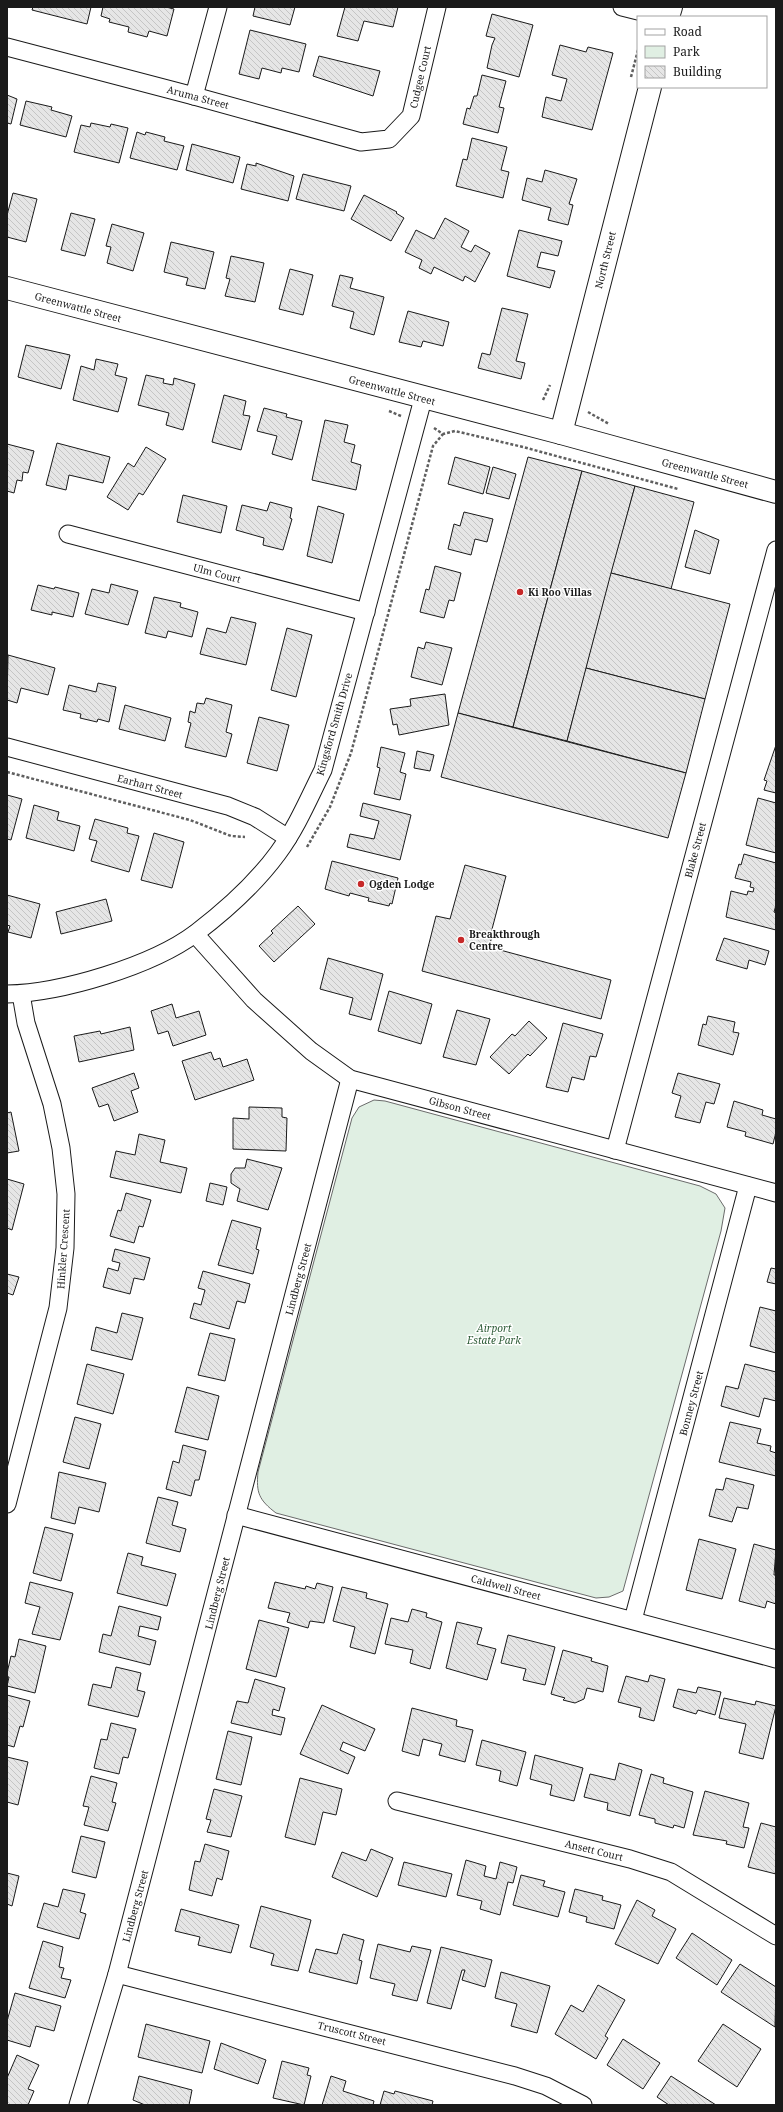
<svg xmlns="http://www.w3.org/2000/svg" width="783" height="2112" viewBox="0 0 783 2112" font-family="'Noto Serif',serif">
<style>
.park{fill:#e0efe3;stroke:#6a6a6a}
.building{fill:url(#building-back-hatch);stroke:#1a1a1a}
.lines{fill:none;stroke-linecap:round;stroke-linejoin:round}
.minor-casing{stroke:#1a1a1a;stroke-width:19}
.tertiary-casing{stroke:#1a1a1a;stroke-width:24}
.secondary-casing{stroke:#1a1a1a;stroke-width:24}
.path{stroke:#5f5f5f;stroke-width:2.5;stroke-dasharray:3 2;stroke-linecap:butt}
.minor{stroke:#fff;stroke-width:17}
.tertiary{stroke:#fff;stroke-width:22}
.secondary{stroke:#fff;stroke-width:22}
.poi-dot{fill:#c62828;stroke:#fff;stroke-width:1.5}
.labels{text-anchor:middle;stroke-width:3;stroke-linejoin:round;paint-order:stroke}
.street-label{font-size:10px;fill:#1a1a1a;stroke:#fff}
.poi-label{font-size:10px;font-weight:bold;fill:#1a1a1a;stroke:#fff;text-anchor:start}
.park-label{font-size:10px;font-style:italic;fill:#2b5a34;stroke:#fff}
</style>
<defs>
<pattern id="building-back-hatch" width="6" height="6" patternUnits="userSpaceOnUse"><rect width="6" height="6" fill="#e6e6e6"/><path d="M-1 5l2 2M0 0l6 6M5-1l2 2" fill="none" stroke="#c5c5c5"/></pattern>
</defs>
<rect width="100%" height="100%" fill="#fff"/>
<path class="park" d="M374,1100L385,1101L700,1186L716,1194L725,1208L721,1231L623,1591L609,1597L596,1598L276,1513C259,1500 256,1493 258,1472L352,1118L359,1107Z"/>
<g class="building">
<path d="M33,7H91L87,24L32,10Z"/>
<path d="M103,7H166L174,9L167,36L149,31L147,37L128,32L129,27L109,22L110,19L101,16Z"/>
<path d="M255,7H295L290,25L253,16Z"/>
<path d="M345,7H398L393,27L364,21L358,41L337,36Z"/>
<path d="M492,14L533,25L519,77L487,68L492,45L495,38L486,36Z"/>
<path d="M250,30L306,44L299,72L282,68L281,73L262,68L259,79L239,74Z"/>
<path d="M560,45L586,52L588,47L613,53L592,130L542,117L546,97L561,101L567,79L552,75Z"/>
<path d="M319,56L380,71L373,96L313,76Z"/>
<path d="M482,75L506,81L499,107L504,108L498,133L463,124L467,108L470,109L474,96H477Z"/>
<path d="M7,95L17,99L11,124L7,123Z"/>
<path d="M26,101L52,107L51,110L72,116L66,137L20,125Z"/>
<path d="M91,123L110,127L111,124L128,128L119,163L74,152L81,125L90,127Z"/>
<path d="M137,132L145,135L146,132L165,137L164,141L184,146L177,170L130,158Z"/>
<path d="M472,138L507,147L501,170L509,172L503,198L456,186L463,159L467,160Z"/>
<path d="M192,144L240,157L233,183L186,170Z"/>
<path d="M256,163L294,176L288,201L241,189L247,164L256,166Z"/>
<path d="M545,170L577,179L569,204L573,205L568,225L548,220L551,208L522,200L527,178L542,182Z"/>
<path d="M303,174L351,186L344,211L296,199Z"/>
<path d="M13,193L37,199L26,242L7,237V215Z"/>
<path d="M364,195L397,212L396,213L404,218L391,241L351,219Z"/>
<path d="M71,213L95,219L85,256L61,250Z"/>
<path d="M445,218L469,231L461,247L471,252L475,245L490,253L475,282L465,276L463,281L434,267L431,274L419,268L422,260L405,252L416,230L434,239Z"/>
<path d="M112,224L144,233L133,271L107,263L111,247L106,246Z"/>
<path d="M519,230L562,241L558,256L541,252L537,267L555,271L550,288L507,276Z"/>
<path d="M171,242L214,252L205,289L186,285L188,278L164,272Z"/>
<path d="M231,256L264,263L255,302L225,296L230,279L226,278Z"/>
<path d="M290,269L313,275L303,315L279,309Z"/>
<path d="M340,275L353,278L350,288L384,297L374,335L350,328L354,312L332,306Z"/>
<path d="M502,308L528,314L516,361L525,363L521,379L478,368L482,353L490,355Z"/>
<path d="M408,311L449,322L443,346L423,341L421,347L399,342Z"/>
<path d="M26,345L70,355L61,389L18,377Z"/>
<path d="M96,359L118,364L115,375L127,378L118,412L73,400L81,366L94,370Z"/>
<path d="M146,375L164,379L163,383L173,385L174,378L195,384L183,430L166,425L169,413L138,405Z"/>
<path d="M224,395L246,401L243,415L250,416L241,450L212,442Z"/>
<path d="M264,408L287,414L286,417L302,421L292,460L272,454L277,436L257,431Z"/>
<path d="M325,420L348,425L344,442L355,445L351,462L361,465L356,490L312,480Z"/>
<path d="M57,443L110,457L103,483L69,475L66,490L46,485Z"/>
<path d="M7,444L34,451L28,473L23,472L22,481L17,480L14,493L7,491Z"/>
<path d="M146,447L166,459L143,495L139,493L128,510L107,497L128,463L134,467Z"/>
<path d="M455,457L490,467L483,494L448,484Z"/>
<path d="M528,457L582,471L513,727L458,713Z"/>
<path d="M493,467L516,474L509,499L486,493Z"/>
<path d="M582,471L635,486L567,741L513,727Z"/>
<path d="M635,486L694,502L671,589L611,573Z"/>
<path d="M183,495L227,506L221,533L177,522Z"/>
<path d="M270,502L292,508L290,518L292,519L283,550L263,545L264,538L236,530L242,505L267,511Z"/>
<path d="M318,506L344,514L332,563L307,556Z"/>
<path d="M464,512L493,519L487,542L475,539L471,555L448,549L454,524L460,526Z"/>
<path d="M695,530L719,540L710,574L685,567Z"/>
<path d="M435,566L461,573L454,601L449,600L444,618L420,612L426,589L429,590Z"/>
<path d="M611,573L730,604L705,699L586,668Z"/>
<path d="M111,584L138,591L128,625L85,614L92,589L109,593Z"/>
<path d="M38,585L54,589L55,587L79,593L73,617L52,612V615L31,610Z"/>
<path d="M154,597L181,603L180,607L198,612L192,637L168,631L166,638L145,633Z"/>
<path d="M231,617L256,623L246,665L200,654L207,628L226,633Z"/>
<path d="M287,628L312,635L296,697L271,690Z"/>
<path d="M426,642L452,648L442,685L411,677L418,647L424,649Z"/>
<path d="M8,655L55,668L48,695L21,688L17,703L7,700Z"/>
<path d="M586,668L705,699L686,773L567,741Z"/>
<path d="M98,683L116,687L109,722L98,719L97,722L80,718L81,714L63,710L69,685L96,692Z"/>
<path d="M445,694L449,725L399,735L397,724L393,725L390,709L411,706L410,699Z"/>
<path d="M206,698L232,705L226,732L232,734L226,757L185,747L191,723L188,722L190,711L195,713L197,703L204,704Z"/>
<path d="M125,705L171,718L165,741L119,729Z"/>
<path d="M458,713L686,773L668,838L441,777Z"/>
<path d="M259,717L289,725L277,771L247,763Z"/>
<path d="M776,745V793L764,790L767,781L764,780Z"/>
<path d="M381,747L405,753L400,772L406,774L400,800L374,794L380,768L377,767Z"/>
<path d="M417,751L434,755L430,771L414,768Z"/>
<path d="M7,795L22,799L11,840L7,839Z"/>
<path d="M758,798L776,803V853L746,845Z"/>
<path d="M363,803L411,815L400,860L347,847L350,834L374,839L379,821L360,816Z"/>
<path d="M34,805L59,812L57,820L80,826L74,851L26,838Z"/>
<path d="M95,819L128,828L127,833L139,836L129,872L91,861L97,841L89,839Z"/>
<path d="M154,833L184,842L172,888L141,880Z"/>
<path d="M744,854L776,863V905L774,912L776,913V930L726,917L731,891L747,895L748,891L753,892L754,888L750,887L751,882L735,878L739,864L741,865Z"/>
<path d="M332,861L398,878L392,904L390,903L389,906L368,901L369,898L350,893L349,896L325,889Z"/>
<path d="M465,865L506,876L491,933H493L489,947L611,980L601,1019L422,971L436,916L450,919Z"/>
<path d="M7,895L40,904L31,938L8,932L10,926L7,925Z"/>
<path d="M106,899L112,921L61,934L56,912Z"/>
<path d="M298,906L315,924L274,962L259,946L273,933L271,931Z"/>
<path d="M724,938L769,951L765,965L749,960L747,969L716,960Z"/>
<path d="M328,958L383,974L371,1020L349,1014L353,998L320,989Z"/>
<path d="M389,991L432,1004L421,1044L378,1031Z"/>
<path d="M172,1004L176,1018L199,1011L206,1035L173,1046L168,1031L158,1034L151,1011Z"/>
<path d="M457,1010L490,1019L476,1065L443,1057Z"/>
<path d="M708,1016L735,1022L733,1032L739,1033L733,1055L698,1045L703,1024L706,1025Z"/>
<path d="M529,1021L547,1038L530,1056L528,1054L509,1074L490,1057L512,1034L515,1036Z"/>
<path d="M563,1023L603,1034L596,1057L590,1056L584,1080L572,1077L568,1092L546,1087Z"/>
<path d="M130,1027L134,1050L79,1062L74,1036L100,1031L101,1034Z"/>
<path d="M211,1052L214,1060L220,1058L223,1067L247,1059L254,1080L195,1100L182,1061Z"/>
<path d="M134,1073L139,1088L131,1091L138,1112L114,1121L108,1104L99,1107L92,1088Z"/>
<path d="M678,1073L720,1084L714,1104L706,1102L700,1123L675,1117L681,1096L672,1093Z"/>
<path d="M734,1101L763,1110L762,1115L776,1119V1132L773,1144L745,1136L746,1132L727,1127Z"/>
<path d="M249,1107L282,1108V1117L287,1118L286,1151L233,1149V1118L249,1119Z"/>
<path d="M11,1112L19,1151L7,1153V1113Z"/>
<path d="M139,1134L165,1140L160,1162L187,1168L181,1193L110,1177L116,1151L135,1155Z"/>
<path d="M247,1159L282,1168L268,1210L237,1201L240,1189L231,1183V1174L235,1168H245Z"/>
<path d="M7,1179L24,1184L12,1230L7,1228Z"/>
<path d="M210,1183L227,1187L223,1205L206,1201Z"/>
<path d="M126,1193L151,1200L143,1227L139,1226L134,1243L110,1236L118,1210L121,1211Z"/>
<path d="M232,1220L261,1228L256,1249L259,1250L253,1274L218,1265Z"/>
<path d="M115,1249L150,1258L144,1280L134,1278L130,1294L103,1287L108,1268L118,1271L120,1263L112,1261Z"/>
<path d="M771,1268L776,1269V1284L767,1282Z"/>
<path d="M203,1271L250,1284L245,1303L237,1301L229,1329L190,1318L194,1303L201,1305L205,1290L198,1288Z"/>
<path d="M7,1274L19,1277L13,1295L7,1293Z"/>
<path d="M760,1307L776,1311V1353L750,1346Z"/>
<path d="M122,1313L143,1318L132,1360L91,1350L96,1327L117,1333Z"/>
<path d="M210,1333L235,1339L225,1381L198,1375Z"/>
<path d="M87,1364L124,1374L113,1414L77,1404Z"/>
<path d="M745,1364L776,1372V1401L764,1398L759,1417L721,1406L726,1386L738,1389Z"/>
<path d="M187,1387L219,1396L208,1440L175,1432Z"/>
<path d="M75,1417L101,1424L89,1469L63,1462Z"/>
<path d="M730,1422L761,1429L757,1443L771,1446L770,1451L776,1453V1476L719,1462Z"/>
<path d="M183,1445L206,1451L199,1480H195L191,1496L166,1489L173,1461L179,1463Z"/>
<path d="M59,1472L106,1483L99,1512L79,1507L75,1524L51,1518Z"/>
<path d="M726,1478L754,1485L748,1509L737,1507L732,1522L709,1516L716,1489L723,1490Z"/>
<path d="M158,1497L178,1502L172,1525L186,1529L180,1552L146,1543Z"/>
<path d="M45,1527L73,1534L61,1581L33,1573Z"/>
<path d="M699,1539L736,1549L722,1599L686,1590Z"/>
<path d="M754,1544L776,1550L774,1575H776V1604L767,1601L765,1608L739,1601Z"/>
<path d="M128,1553L143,1557L141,1565L176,1574L167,1606L117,1593Z"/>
<path d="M30,1582L73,1593L60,1640L32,1634L40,1607L25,1603Z"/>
<path d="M275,1582L305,1589L306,1586L315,1589L317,1583L333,1587L324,1623L310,1621L308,1628L287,1622L290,1613L268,1608Z"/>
<path d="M342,1587L367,1593L366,1598L388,1604L375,1654L350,1647L355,1627L333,1621Z"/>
<path d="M119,1606L161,1617L158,1630L140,1626L138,1636L156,1641L150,1665L99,1652L103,1634L111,1636Z"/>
<path d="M412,1609L427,1613L426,1617L442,1622L430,1669L410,1663L413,1650L385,1644L391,1618L408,1622Z"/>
<path d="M259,1620L289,1628L276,1677L246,1669Z"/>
<path d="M457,1622L482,1628L477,1644L496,1649L487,1680L446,1668Z"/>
<path d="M508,1635L555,1647L545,1685L523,1680L526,1669L501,1663Z"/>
<path d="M19,1639L46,1646L35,1693L7,1686L9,1677H7V1673L11,1656L15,1657Z"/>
<path d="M563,1650L592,1658L591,1661L608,1666L603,1692L587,1688L584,1699L575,1703L563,1700L565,1698L551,1694Z"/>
<path d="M116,1667L141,1673L137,1690L145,1692L138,1717L88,1705L93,1684L111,1688Z"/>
<path d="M650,1675L665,1679L654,1721L639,1717L641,1708L618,1702L626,1676L648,1682Z"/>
<path d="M255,1679L285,1688L279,1711L273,1709L272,1715L285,1718L281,1735L231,1723L237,1701L248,1703Z"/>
<path d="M698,1687L721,1692L715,1715L698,1710L696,1714L673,1707L678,1689L696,1693Z"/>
<path d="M7,1695L30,1701L23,1727L20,1726L14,1747L7,1745Z"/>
<path d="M724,1698L755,1705L756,1701L776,1706L763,1759L739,1753L746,1724L719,1718Z"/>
<path d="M322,1705L375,1729L365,1751L343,1742L340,1750L355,1757L348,1774L300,1754Z"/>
<path d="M412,1708L457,1720L456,1726L473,1730L465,1762L439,1755L442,1744L423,1739L419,1756L402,1751Z"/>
<path d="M111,1723L136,1729L128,1758L123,1757L119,1774L94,1768L101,1739L107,1740Z"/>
<path d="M228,1731L252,1737L241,1785L216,1779Z"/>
<path d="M482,1740L526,1752L517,1786L499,1781L501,1771L476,1765Z"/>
<path d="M535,1755L583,1768L574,1801L550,1795L552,1785L530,1779Z"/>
<path d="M7,1757L28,1762L18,1805L7,1802Z"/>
<path d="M619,1763L642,1770L630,1816L607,1810L608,1803L584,1797L590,1774L615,1780Z"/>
<path d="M651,1774L664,1778L663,1783L693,1792L684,1828L674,1825L673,1828L655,1823V1819L639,1815Z"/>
<path d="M91,1776L117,1783L112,1802L116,1803L108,1831L84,1825L89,1807L83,1806Z"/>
<path d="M300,1778L342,1789L336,1815L323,1812L315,1845L285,1837Z"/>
<path d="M214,1789L242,1796L231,1837L207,1832L211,1820L206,1819Z"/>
<path d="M705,1791L749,1803L743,1827L749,1828L744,1848L726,1844L727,1841L693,1835Z"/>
<path d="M761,1823L776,1827V1874L748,1867Z"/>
<path d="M81,1836L105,1842L96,1878L72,1872Z"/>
<path d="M205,1844L229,1851L222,1880L217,1878L212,1896L189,1890L195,1861L200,1862Z"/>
<path d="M371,1849L393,1858L377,1897L332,1877L342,1852L366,1861Z"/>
<path d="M466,1860L486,1866L484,1876L496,1879L500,1862L517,1867L513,1883L508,1882L500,1915L480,1909L482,1901L457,1895Z"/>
<path d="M404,1862L452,1874L446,1897L398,1885Z"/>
<path d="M7,1873L19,1876L12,1906L7,1904Z"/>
<path d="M521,1875L545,1881L543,1886L565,1892L558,1917L513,1905Z"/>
<path d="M63,1889L85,1894L80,1912L86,1914L79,1939L37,1927L44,1903L58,1907Z"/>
<path d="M575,1889L603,1896L602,1900L621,1905L614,1929L586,1922L587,1917L569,1912Z"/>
<path d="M637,1900L655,1910L652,1916L676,1929L658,1964L615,1944Z"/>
<path d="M261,1906L311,1920L298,1971L271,1965L274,1954L250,1947Z"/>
<path d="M181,1909L239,1925L231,1953L198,1945L200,1937L175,1931Z"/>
<path d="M692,1933L732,1960L717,1985L676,1958Z"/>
<path d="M343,1934L364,1940L359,1960L362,1961L357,1984L309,1972L316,1949L337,1954Z"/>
<path d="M43,1941L63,1947L59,1967L64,1968L61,1978L71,1980L65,1998L29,1988Z"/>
<path d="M378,1944L410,1952L412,1946L431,1950L417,2001L392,1995L395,1984L370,1978Z"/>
<path d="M441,1947L492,1960L485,1987L462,1980L465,1970H462L451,2009L427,2003Z"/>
<path d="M740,1964L776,1987L775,2027L721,1992Z"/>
<path d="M501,1972L550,1986L537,2033L511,2026L517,2004L495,1998Z"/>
<path d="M598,1985L625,2000L605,2036L608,2038L596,2059L555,2034L571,2005L583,2012Z"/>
<path d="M15,1993L61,2006L54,2031L36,2026L30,2047L7,2040V2021Z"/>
<path d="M146,2024L210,2041L202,2073L138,2057Z"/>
<path d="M723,2024L761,2049L737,2087L698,2061Z"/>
<path d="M623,2039L660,2063L643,2089L607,2065Z"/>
<path d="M221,2043L266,2060L258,2084L214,2069Z"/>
<path d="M17,2055L39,2065L28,2089L34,2091L28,2105H7V2078Z"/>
<path d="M282,2061L309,2068L307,2075L311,2076L304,2105L273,2098Z"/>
<path d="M139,2076L192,2090L189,2105H145L133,2100Z"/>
<path d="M331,2076L346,2081L343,2091L374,2101L373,2105H322Z"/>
<path d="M671,2076L716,2105H669L657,2097Z"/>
<path d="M384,2091L394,2094L395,2091L433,2101L432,2105H380Z"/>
</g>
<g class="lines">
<g class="minor-casing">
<g id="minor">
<path d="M622,7L662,17"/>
<path d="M7,47L194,96L361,142L389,139L411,116L437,7"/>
<path d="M194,96L218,7"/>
<path d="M68,534L366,612"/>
<path d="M7,747L228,806L255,817L288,838"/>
<path d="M195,934L254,1000L311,1051L350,1079L776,1193"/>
<path d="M7,994C61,993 152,966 196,933C225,911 256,883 278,853C297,827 309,798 323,770L423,399"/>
<path d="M615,1150L776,550"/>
<path d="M7,1504L58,1308L65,1248L66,1194L61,1148L52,1104L26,1023L21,994"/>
<path d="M236,1515L776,1659"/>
<path d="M633,1620L748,1186"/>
<path d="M397,1801L630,1859L671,1872L776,1936"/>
<path d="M117,1974L515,2076L546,2086L583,2105"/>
<path d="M78,2105L117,1974L350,1079"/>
</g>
</g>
<g class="tertiary-casing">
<g id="tertiary">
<path d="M668,17L671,7"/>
<path d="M561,433L650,87"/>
</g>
</g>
<g class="secondary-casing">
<path id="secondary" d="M7,288L561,433L776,492"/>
</g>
<g class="path">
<path d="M631,77L638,50"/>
<path d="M543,400L550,385"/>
<path d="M389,411L401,416"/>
<path d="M588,412L609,424"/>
<path d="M434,428L443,434L455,431L523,447L678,489"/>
<path d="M7,772L190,820L231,836L245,837"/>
<path d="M307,847L330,807L351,753L433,446L443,434"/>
</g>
<use href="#minor" class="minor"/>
<use href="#tertiary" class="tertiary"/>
<use href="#secondary" class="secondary"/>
</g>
<g class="poi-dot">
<circle cx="520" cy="592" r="4"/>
<circle cx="361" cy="884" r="4"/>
<circle cx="461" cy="940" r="4"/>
</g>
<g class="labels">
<g class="street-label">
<text transform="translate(420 77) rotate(-77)" y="4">Cudgee Court</text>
<text transform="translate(198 97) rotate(15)" y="4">Aruma Street</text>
<text transform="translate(605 260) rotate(-76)" y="4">North Street</text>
<text transform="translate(78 307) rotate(15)" y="4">Greenwattle Street</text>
<text transform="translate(392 390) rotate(15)" y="4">Greenwattle Street</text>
<text transform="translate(705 473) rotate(15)" y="4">Greenwattle Street</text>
<text transform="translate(217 573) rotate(15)" y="4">Ulm Court</text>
<text transform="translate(334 724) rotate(-74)" y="4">Kingsford Smith Drive</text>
<text transform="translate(150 786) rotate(15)" y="4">Earhart Street</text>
<text transform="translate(695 850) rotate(-75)" y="4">Blake Street</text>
<text transform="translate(460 1108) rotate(15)" y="4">Gibson Street</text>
<text transform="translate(63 1249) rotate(-86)" y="4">Hinkler Crescent</text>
<text transform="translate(298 1279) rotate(-75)" y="4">Lindberg Street</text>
<text transform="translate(691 1403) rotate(-75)" y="4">Bonney Street</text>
<text transform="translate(506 1587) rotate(15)" y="4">Caldwell Street</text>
<text transform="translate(217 1593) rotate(-76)" y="4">Lindberg Street</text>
<text transform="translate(594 1850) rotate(14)" y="4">Ansett Court</text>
<text transform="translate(135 1906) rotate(-75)" y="4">Lindberg Street</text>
<text transform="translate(352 2033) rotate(14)" y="4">Truscott Street</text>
</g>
<g class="poi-label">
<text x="528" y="596">Ki Roo Villas</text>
<text x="369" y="888">Ogden Lodge</text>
<text x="469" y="938">Breakthrough<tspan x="469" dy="12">Centre</tspan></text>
</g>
<g class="park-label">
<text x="494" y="1332">Airport<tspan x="494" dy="12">Estate Park</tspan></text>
</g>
</g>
<rect width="783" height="2112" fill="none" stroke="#1a1a1a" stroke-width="16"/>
<rect x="637" y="16" width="130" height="72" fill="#ffffff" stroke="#a3a3a3"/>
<rect x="645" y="29" width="20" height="6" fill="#ffffff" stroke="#a3a3a3"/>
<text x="673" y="36" font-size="12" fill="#1a1a1a">Road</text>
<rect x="645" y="46" width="20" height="12" fill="#e0efe3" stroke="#a3a3a3"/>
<text x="673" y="56" font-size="12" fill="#1a1a1a">Park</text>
<rect x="645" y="66" width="20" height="12" fill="url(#building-back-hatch)" stroke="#a3a3a3"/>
<text x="673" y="76" font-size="12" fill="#1a1a1a">Building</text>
</svg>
